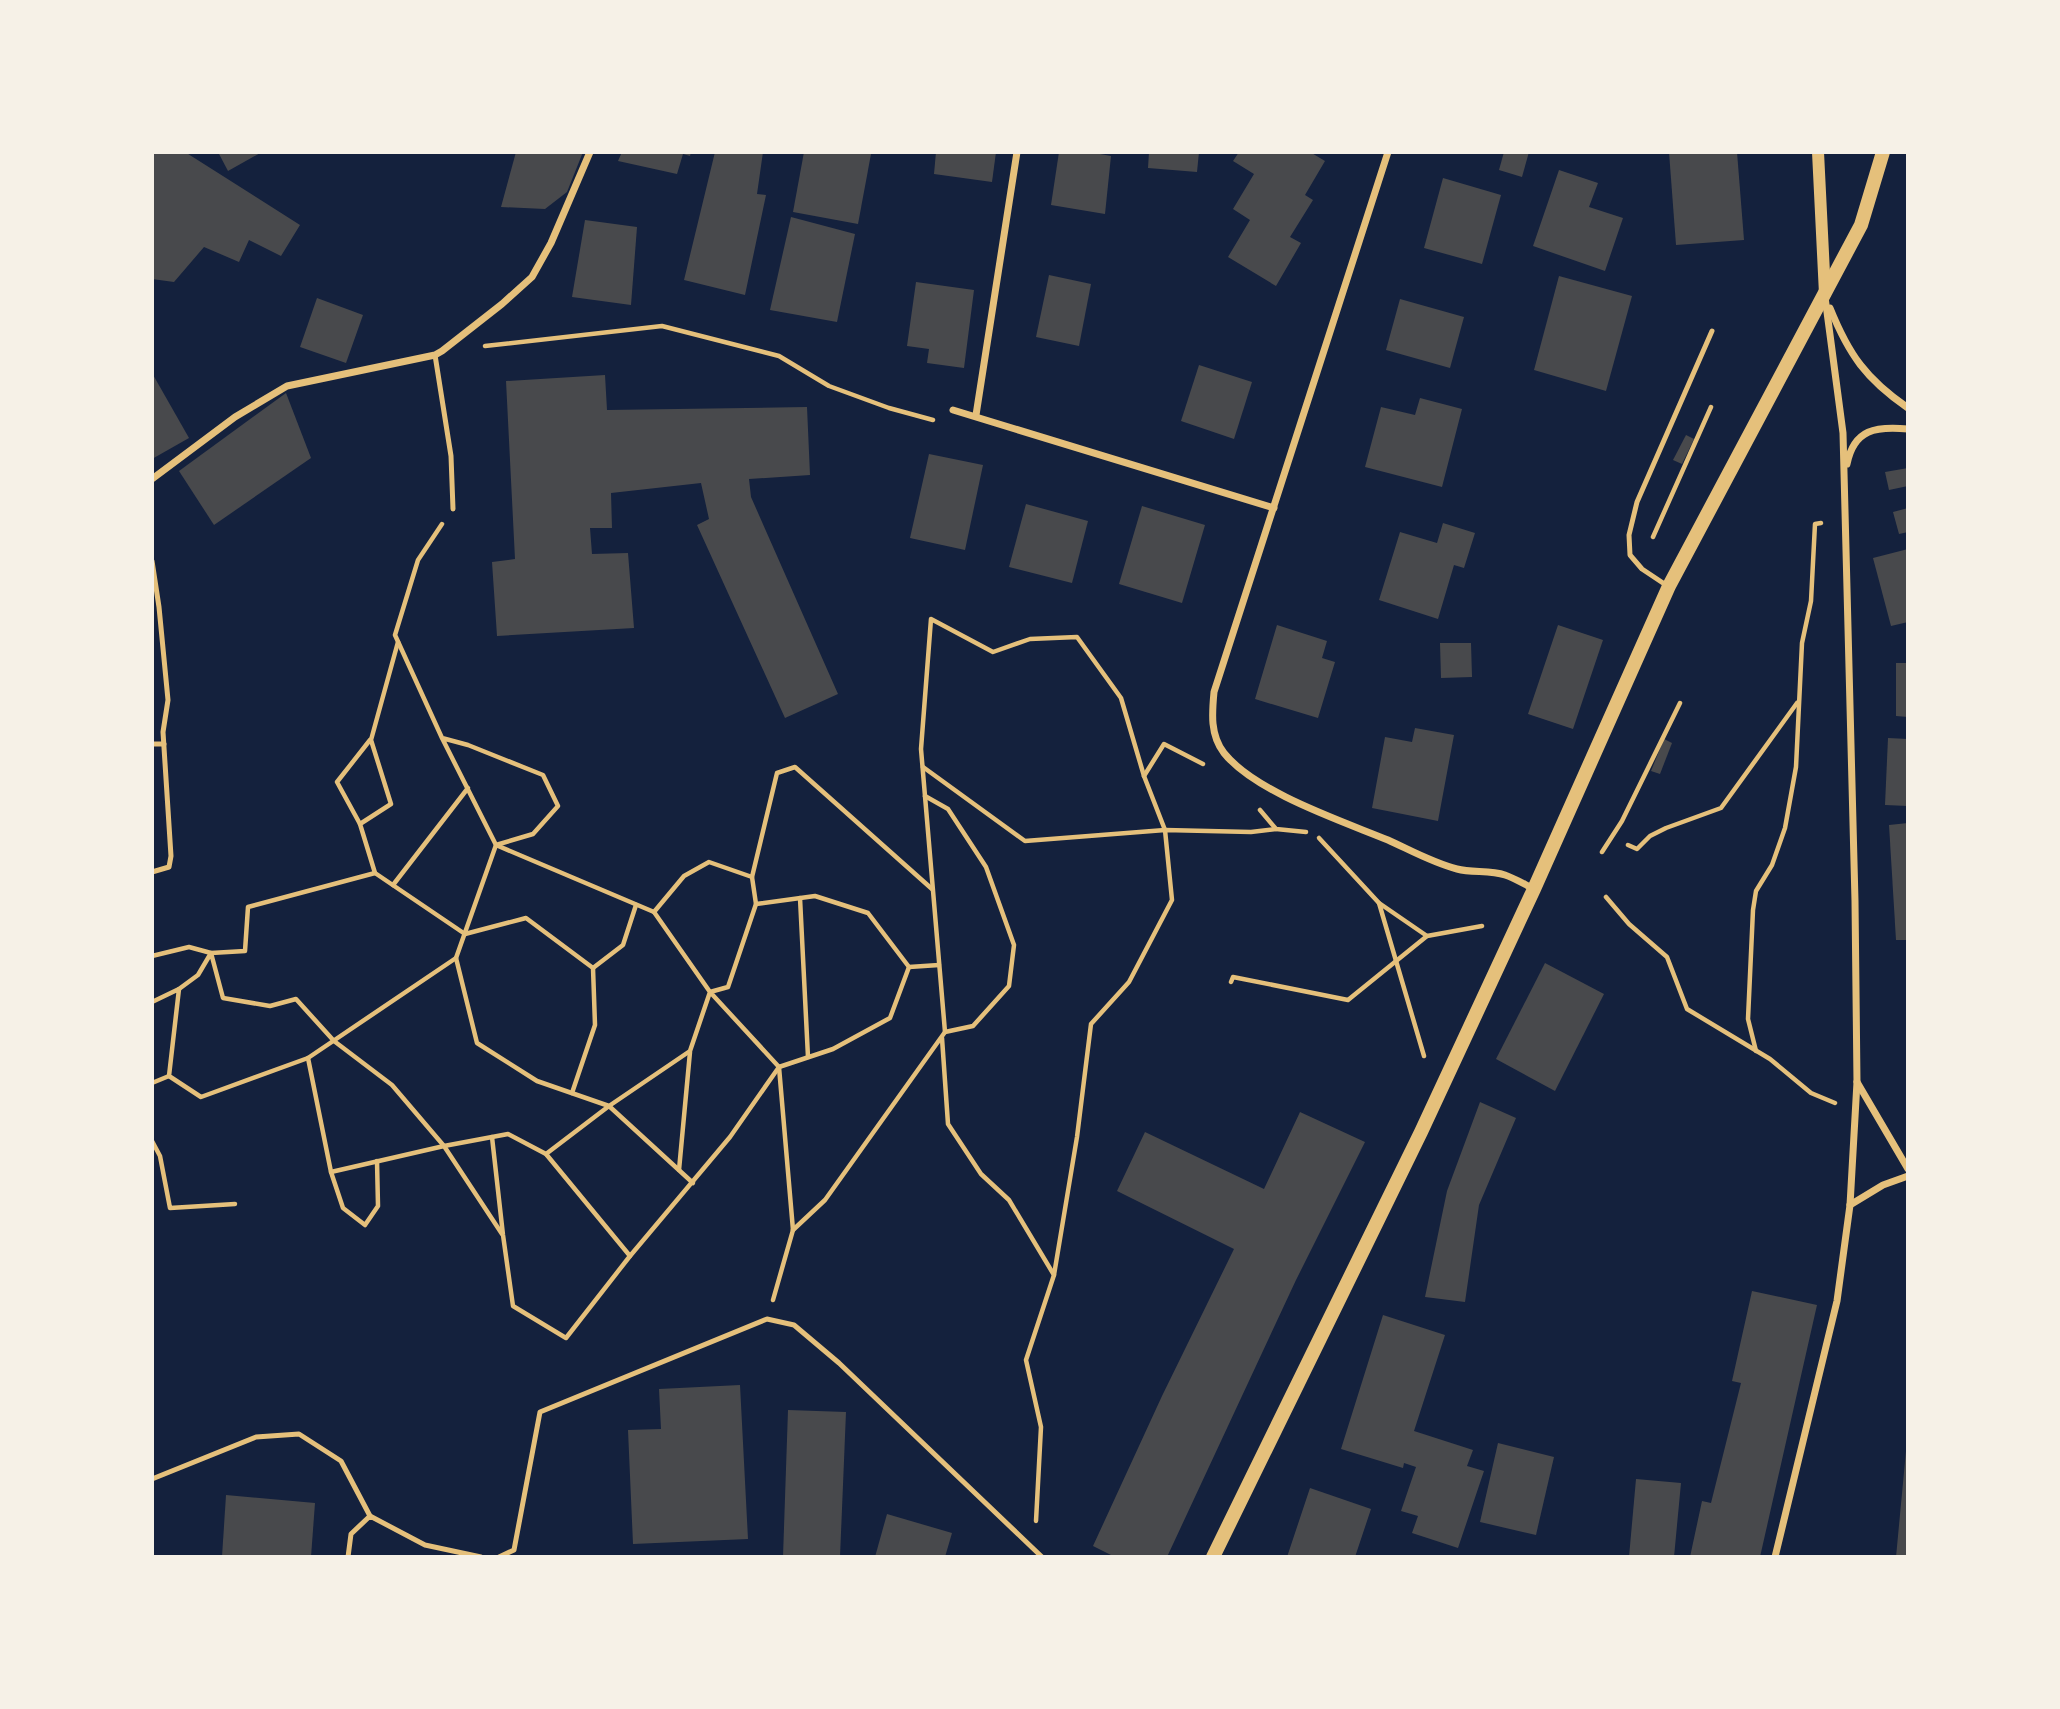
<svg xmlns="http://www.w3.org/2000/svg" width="2060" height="1709" viewBox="0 0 2060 1709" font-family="'Source Serif 4',serif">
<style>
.building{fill:#48494c}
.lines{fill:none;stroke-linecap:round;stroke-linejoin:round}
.path{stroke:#e5c07b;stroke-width:4.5}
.service{stroke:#e5c07b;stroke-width:5}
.minor{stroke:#e5c07b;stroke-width:7}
.tertiary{stroke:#e5c07b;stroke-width:12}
.secondary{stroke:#e5c07b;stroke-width:14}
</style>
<rect width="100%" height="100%" fill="#14213d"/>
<g class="building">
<path d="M152,152H185L300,225L281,256L249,240L239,262L204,247L174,282L152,279Z"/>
<path d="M218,152H262L228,171Z"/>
<path d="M516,152H583L567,192L545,209L501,207Z"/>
<path d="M622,152H691L690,156L683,154L677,174L618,161Z"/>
<path d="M715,152H763L757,194L766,195L745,295L684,280Z"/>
<path d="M804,152H863L871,154L858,224L793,212Z"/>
<path d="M936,152H996L992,182L934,174Z"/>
<path d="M1059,152H1089L1111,156L1105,214L1051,205Z"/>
<path d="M1149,152H1199L1197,172L1148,168Z"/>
<path d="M1239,152H1310L1325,161L1305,195L1313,200L1290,237L1301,243L1276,286L1228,257L1250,220L1233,209L1254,174L1233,161Z"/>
<path d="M1504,152H1529L1522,177L1499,170Z"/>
<path d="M1669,152H1737L1744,240L1676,245Z"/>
<path d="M1559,170L1598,183L1589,207L1623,218L1605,271L1533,246Z"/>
<path d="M1443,178L1501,195L1482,264L1424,248Z"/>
<path d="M791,217L855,234L837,322L770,310Z"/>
<path d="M585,220L637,227L631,305L572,297Z"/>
<path d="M1049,275L1091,284L1079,346L1036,337Z"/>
<path d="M1559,276L1632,296L1606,391L1534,370Z"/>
<path d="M916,282L974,290L964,368L927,363L929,349L907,346Z"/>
<path d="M317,298L363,315L346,363L300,347Z"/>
<path d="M1400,299L1464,317L1450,368L1386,350Z"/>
<path d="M1199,365L1252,382L1234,439L1181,421Z"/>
<path d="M152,373L189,438L152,459Z"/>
<path d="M605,375L607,410L807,407L810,475L749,479L751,497L838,694L785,718L697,525L709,519L701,483L611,493L612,528H590L592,554L628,553L634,628L497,636L492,562L515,559L506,381Z"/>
<path d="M286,393L311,458L214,525L179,471Z"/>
<path d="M1420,398L1462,409L1442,487L1365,467L1381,407L1415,415Z"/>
<path d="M1686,435L1694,439L1682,464L1673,460Z"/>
<path d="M929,454L983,465L965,550L910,538Z"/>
<path d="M1908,468V486L1889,490L1885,472Z"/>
<path d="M1026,504L1088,521L1072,583L1009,567Z"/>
<path d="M1142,506L1205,525L1182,603L1119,584Z"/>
<path d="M1908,508V532L1899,534L1893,512Z"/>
<path d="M1443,523L1475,533L1464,568L1454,565L1438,619L1379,600L1400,532L1437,543Z"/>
<path d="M1908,549V622L1891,626L1873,558Z"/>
<path d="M1277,625L1327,641L1322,658L1335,662L1318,718L1255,699Z"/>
<path d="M1558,625L1603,640L1573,729L1528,714Z"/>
<path d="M1440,643H1471L1472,677L1441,678Z"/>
<path d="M1896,663H1908V717L1896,716Z"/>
<path d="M1415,728L1454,735L1438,821L1372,808L1385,737L1412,742Z"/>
<path d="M1888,738L1908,739V806L1885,805Z"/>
<path d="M1664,739L1672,743L1660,774L1651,771Z"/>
<path d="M1908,823V940H1896L1889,825Z"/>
<path d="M1545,963L1604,994L1555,1091L1496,1059Z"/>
<path d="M1480,1102L1516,1118L1479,1205L1465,1302L1425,1297L1447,1191Z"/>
<path d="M1300,1112L1365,1142L1296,1280L1167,1557H1115L1093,1546L1162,1396L1234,1249L1117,1191L1145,1132L1264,1189Z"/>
<path d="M1752,1291L1817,1305L1760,1557H1690L1702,1501L1711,1503L1741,1383L1732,1381Z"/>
<path d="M1383,1315L1445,1335L1414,1431L1473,1450L1467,1466L1484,1471L1458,1548L1412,1533L1418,1516L1401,1511L1416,1467L1404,1463L1403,1468L1341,1449Z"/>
<path d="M740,1385L748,1539L633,1544L628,1430L661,1429L659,1389Z"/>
<path d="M788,1410L846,1412L840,1557H783Z"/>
<path d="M1498,1443L1554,1457L1536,1535L1480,1522Z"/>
<path d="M1906,1451H1908V1557H1896Z"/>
<path d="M1636,1479L1681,1483L1674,1557H1629Z"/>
<path d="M1310,1488L1371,1509L1355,1557H1287Z"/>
<path d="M226,1495L315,1503L311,1557H222Z"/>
<path d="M887,1514L952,1533L945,1557H875Z"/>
</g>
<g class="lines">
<g class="path">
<path d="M485,346L662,326L779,356L829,386L889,408L933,420"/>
<path d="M1653,537L1711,407"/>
<path d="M398,642L371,740L391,804L360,824L375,873L465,934L526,918L593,968L595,1025L572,1093"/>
<path d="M442,738L468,745L543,775L558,806L533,834L496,845L442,738L395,635L418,560L442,524"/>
<path d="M923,767L1025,841L1165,830L1251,832L1276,829"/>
<path d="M1144,776L1164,744L1203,764"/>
<path d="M925,796L948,809L986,867L1014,945L1009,986L973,1026L945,1032"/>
<path d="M1260,810L1276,829L1306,832"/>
<path d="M360,824L337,782L370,740"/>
<path d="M1319,838L1379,903L1427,936"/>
<path d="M1628,845L1637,849L1650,836L1666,828L1721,808L1797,703"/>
<path d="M1602,852L1622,821L1680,703"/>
<path d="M752,877L756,904L728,987L710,992L690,1051L609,1106L537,1081L477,1043L456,958L496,845L654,912L710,992L779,1067L793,1230L773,1300"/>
<path d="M393,885L468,788"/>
<path d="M1606,897L1629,924L1667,957L1687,1009L1770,1059L1811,1093L1835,1103"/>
<path d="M800,898L808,1057"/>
<path d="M1379,903L1424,1056"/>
<path d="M756,904L815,896L868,913L909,967L939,965"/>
<path d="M654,912L684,876L709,862L752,877L777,773L795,767L932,889"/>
<path d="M152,956L189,947L211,953L245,951L248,907L375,873"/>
<path d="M593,968L623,945L636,905"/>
<path d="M1231,982L1233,977L1348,1000L1427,936L1482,926"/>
<path d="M179,989L198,975L211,953L223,998L270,1006L296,999L334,1041L392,1085L444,1146L502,1234"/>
<path d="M152,1002L179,989L169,1076L201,1097L308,1058L456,958"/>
<path d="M942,1038L948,1124L981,1174L1009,1200L1054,1275L1026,1360L1041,1427L1036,1521"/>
<path d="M1756,1051L1748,1019L1753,910L1756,891L1772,865L1785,828L1796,767L1802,643L1811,601L1815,524L1821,523"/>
<path d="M308,1058L331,1172L444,1146L508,1134L546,1154L630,1256"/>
<path d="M152,1083L169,1076"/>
<path d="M492,1137L503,1235L513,1306L566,1338L630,1256L730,1137L779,1067L833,1049L890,1018L909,967"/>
<path d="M152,1141L160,1156L170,1208L235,1204"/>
<path d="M546,1154L609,1106L693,1183"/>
<path d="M679,1170L690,1052"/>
<path d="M331,1172L343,1208L365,1225L378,1206L377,1161"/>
<path d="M793,1230L825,1200L945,1032L921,749L931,619L993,652L1030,639L1077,637L1121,698L1144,776L1165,830L1172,900L1129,982L1091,1024L1077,1137L1054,1275"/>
</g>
<g class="service">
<path d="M435,355L451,456L453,509"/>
<path d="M152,561L159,607L168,700L163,732L171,856L169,867L152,872"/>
<path d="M1666,585L1642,569L1630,555L1629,535L1637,502L1712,331"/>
<path d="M152,744H164"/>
<path d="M152,1479L256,1437L299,1434L341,1461L370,1516"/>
<path d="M348,1557L351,1534L370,1516L425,1545L481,1557"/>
<path d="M499,1557L514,1550L540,1412L767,1319L794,1325L839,1363L1042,1557"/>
</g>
<g class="minor">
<path d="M1388,152L1214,692C1212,713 1210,735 1224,753C1255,792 1342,821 1388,840C1410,850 1433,863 1457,869C1472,873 1490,870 1505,875C1514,878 1524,884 1534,889"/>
<path d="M1830,308C1849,355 1866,379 1908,408"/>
<path d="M953,410L1274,508"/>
<path d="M976,415L1017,152"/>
<path d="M1847,464C1854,429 1876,426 1908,429"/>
<path d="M152,479L235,417L287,386L435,355L442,351L502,304L532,277L551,243L590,152"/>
<path d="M1857,1082L1908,1169"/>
<path d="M1850,1205L1883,1185L1908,1176"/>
<path d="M1775,1557L1837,1301L1850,1205L1857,1082L1855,901L1843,433L1825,297"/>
</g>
<path class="tertiary" d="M1818,152L1825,294"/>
<path class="secondary" d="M1213,1557L1421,1132L1534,889L1669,586L1861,225L1883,152"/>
</g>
<rect width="2060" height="1709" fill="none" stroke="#f6f1e7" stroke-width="308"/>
</svg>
